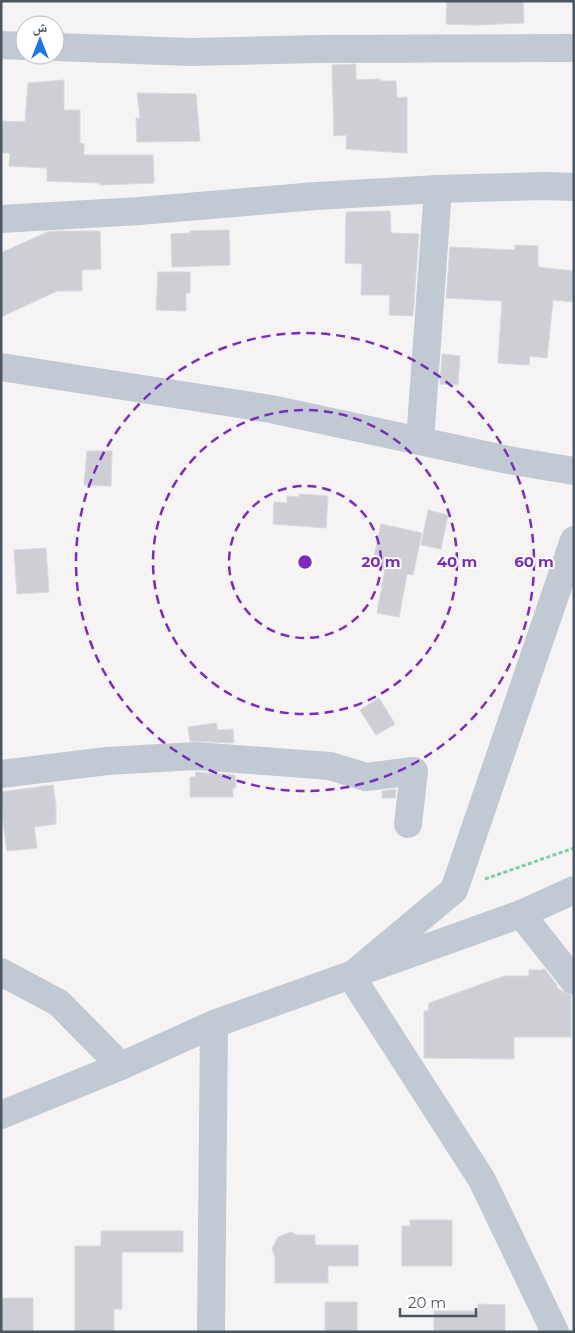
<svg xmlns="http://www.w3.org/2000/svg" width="575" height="1333" viewBox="0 0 575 1333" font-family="Montserrat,'Noto Naskh Arabic',sans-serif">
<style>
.building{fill:#cdcfd5;stroke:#d7d9de}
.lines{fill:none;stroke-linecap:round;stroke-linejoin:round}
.path{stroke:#7ad0a6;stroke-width:3;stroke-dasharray:4 2.5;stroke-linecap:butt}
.minor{stroke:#c1cad2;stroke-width:28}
.ring{fill:none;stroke:#7b2cbf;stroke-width:2.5;stroke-dasharray:9 6}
.centre{fill:#7b2cbf;stroke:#fff;stroke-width:2.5}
.ring-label{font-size:15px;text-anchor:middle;font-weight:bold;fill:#7b2cbf;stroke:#fff;stroke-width:4;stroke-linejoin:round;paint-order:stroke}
</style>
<rect width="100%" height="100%" fill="#f5f3f3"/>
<g class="building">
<path d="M447,1H523L524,23L475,25L446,24Z"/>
<path d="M356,64V80L380,79V81H396L397,98L407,97V153L346,149L347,135L334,136L332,65Z"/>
<path d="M64,80V110H80V143L84,144V155H153L154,183L100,185V183L47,181V168L9,166L10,153H1V121L25,122L28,83Z"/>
<path d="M137,93L196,94L200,141L137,142L136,118H140Z"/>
<path d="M390,211L391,233L419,234L413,316L389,315L390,295H361L362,264L345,263L346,212Z"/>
<path d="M229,230L230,265L172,267L171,234L190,233V231Z"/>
<path d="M58,231H100L101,269L82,270V291H57L1,317V253L47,232Z"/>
<path d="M515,245L538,246V267L574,271V302L553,300L547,358L530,356L529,365L498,363L502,301L446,298L450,247L515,250Z"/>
<path d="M158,272H190V293H186V311L156,310Z"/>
<path d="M442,354L460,356L458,385L440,384Z"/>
<path d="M87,451H112L111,486L84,485Z"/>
<path d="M299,494L328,496L326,528L273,524L274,502L287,503V496L299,497Z"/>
<path d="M428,510L448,515L441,549L421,545Z"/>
<path d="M381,524L422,533L413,575L407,574L399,617L377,613L385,569L372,566Z"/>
<path d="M46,548L49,592L17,594L14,550Z"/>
<path d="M379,698L395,724L376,735L360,710Z"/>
<path d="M216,723L218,730L233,729L234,743L190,741L188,727Z"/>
<path d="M195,772L235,775L236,788H233V797H190V777H196Z"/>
<path d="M53,785L56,805V824L34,827L37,848L7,851L1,807V792Z"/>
<path d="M396,789L395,798H382V791Z"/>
<path d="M544,968L557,985V988L571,996V1037H514V1059L424,1058V1011H428L429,1003L504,976H529V970H543Z"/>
<path d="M410,1220H452V1266H402V1226H410Z"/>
<path d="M101,1231H183V1252H122V1309H114V1332H75V1246H101Z"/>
<path d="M291,1232L297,1235H315V1245H358V1266H328V1283H275V1257L272,1249L278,1237Z"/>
<rect x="1" y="1298" width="32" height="33"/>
<rect x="325" y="1302" width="32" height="30"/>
<path d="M478,1304L505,1305V1332H434V1311H478Z"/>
</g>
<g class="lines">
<path class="path" d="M485,879L574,848"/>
<g class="minor">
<path d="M1,45L25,46"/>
<path d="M55,47L191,52L320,49L574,48"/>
<path d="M1,219L139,211L316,196L438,189L545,186L574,187"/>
<path d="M1,367L271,409L508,460L574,471"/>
<path d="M420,441L438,189"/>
<path d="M1,774L107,761L196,756L330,766L366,777L414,771L408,824"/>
<path d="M521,914L574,981"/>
<path d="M1,972L59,1003L121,1066"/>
<path d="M1,1115L121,1066L214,1024L521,914L574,890"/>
<path d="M211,1332L214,1024"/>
<path d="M555,1332L482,1180L351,976L454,890L574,540"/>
</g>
</g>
<g class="ring">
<circle cx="305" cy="562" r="76"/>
<circle cx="305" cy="562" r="152"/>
<circle cx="305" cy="562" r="229"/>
</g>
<circle cx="305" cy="562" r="8" class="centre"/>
<g class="ring-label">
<text x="381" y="567">20 m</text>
<text x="457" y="567">40 m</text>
<text x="534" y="567">60 m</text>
</g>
<rect width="575" height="1333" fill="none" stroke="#4a5661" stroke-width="5"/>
<g transform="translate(40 40)"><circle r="24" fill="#ffffff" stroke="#b7bbc0"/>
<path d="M0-4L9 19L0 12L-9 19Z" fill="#1a73e8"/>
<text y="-8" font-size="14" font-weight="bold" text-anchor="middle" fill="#4a5661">ش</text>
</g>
<path d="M400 1308v8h76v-8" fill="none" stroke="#4a5661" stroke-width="2.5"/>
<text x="408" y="1308" font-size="15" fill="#4a5661" stroke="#ffffff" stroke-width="4" paint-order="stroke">20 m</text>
</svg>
